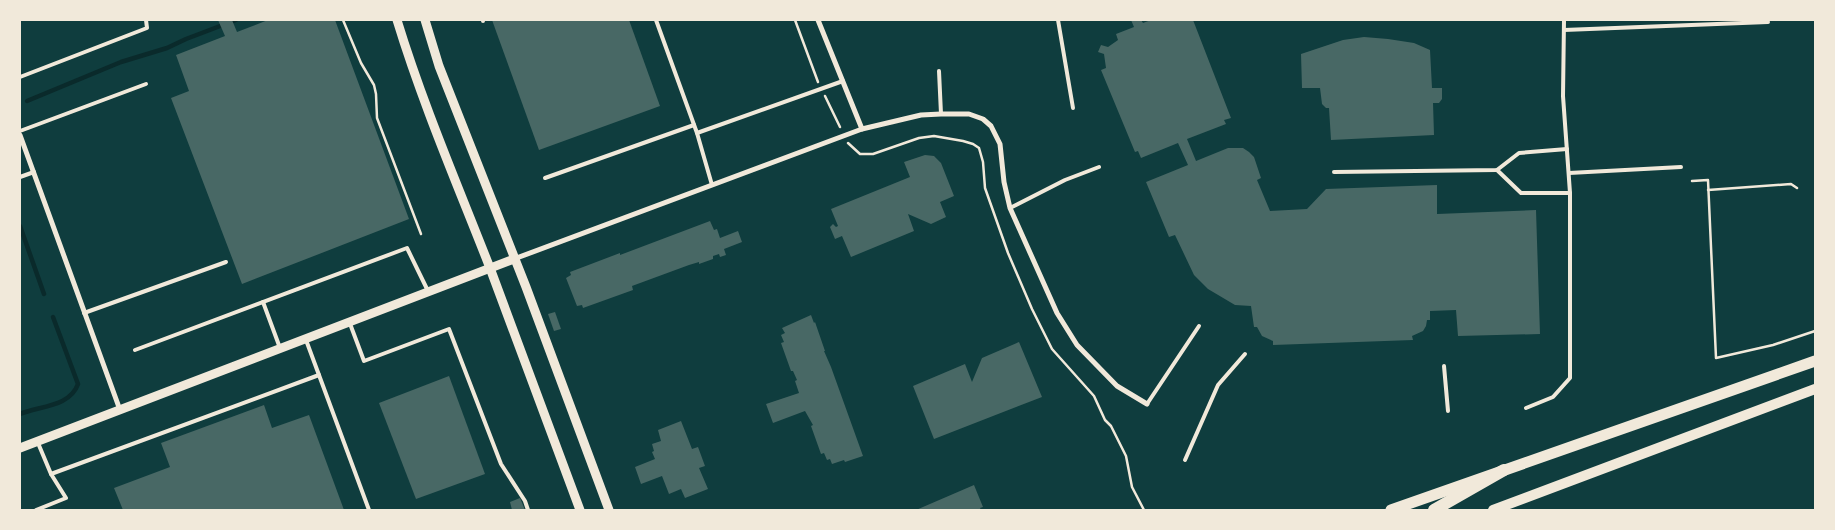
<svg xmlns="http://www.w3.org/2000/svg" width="1835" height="530" viewBox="0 0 1835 530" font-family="'Roboto Condensed',sans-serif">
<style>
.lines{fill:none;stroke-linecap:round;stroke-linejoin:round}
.stream{stroke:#0a2a2b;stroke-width:4.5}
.building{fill:#486865}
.path{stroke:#f1e9da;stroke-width:2.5}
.service{stroke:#f1e9da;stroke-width:4}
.minor{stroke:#f1e9da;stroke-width:5}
.tertiary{stroke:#f1e9da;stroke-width:9}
.secondary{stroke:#f1e9da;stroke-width:10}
.trunk{stroke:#f1e9da;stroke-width:11}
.motorway{stroke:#f1e9da;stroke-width:12}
</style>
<rect width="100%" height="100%" fill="#0f3d3e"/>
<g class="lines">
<g class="stream">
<path d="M27,101L121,62L167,48L186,39L236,20"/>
<path d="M20,226L44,294"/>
<path d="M20,414C39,406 70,407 78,384L53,317"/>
</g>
</g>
<g class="building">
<path d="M218,20H232L237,32L268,20H335L409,219L242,284L171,98L189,91L176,55L225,36Z"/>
<path d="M492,20H629L660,106L539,150Z"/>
<path d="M1131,20H1141L1143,23L1151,20H1193L1231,118L1224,120L1226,124L1187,139L1196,161L1228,148H1243L1249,152L1254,157L1261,178L1257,180L1270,211L1307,209L1326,189L1437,185V214L1536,210L1540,334L1458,336L1456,310L1430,311V320H1427L1426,326L1423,331L1412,336L1413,340L1273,345V341L1262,336L1257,327H1254L1251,306L1235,305L1208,289L1194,275L1175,235L1169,237L1146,182L1188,165L1178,143L1141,158L1138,151L1135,152L1101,70L1106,68L1104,54L1098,52L1101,45L1108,47L1118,40L1116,34L1134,27Z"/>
<path d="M1364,37L1388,39L1414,43L1430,50L1432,88H1442V99L1439,103H1433L1434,135L1331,140L1329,108H1326L1322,104L1320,88H1302L1301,54L1343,40Z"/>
<path d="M925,155L934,156L941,163L954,196L940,202L946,217L931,224L908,214L914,231L851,257L842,236L835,239L830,227L833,224L836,227L838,226L831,209L910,177L904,162Z"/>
<path d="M710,221L714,230L717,229L720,238L738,231L742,242L724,249L726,255L720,257L719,254L713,256V259L699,264V262L689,265L632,286L633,290L583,308L582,305L577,306L566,278L571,275L570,272L620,253V255Z"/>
<path d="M555,312L561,329L554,331L548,314Z"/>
<path d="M811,315L814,323L815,322L825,351H824L831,367L863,456L845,462L844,460L832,464L830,459L827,460L824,453L821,454L811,426L813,425L805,411L773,423L766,404L799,393L795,381L797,380L793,371H791L781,343L784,342L781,335L785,333L782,328Z"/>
<path d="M1019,342L1042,397L934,439L913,386L965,364L972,382L982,358Z"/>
<path d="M449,376L485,474L416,499L379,403Z"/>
<path d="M264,405L272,428L309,415L344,510H123L114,488L170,467L161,443Z"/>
<path d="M681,421L692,449L698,447L705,466L699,468L708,489L685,498L681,489L669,494L662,476L641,484L635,467L655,459L652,452L654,451L652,444L661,441L658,430Z"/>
<path d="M974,485L983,507L980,508L981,510H916Z"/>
<path d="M520,498L525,510H512L510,502Z"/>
</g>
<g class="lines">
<g class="path">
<path d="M343,20L361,63L374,85L376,94L377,118L421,234"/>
<path d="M795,20L818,82"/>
<path d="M825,96L840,127"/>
<path d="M848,143L860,154H873L919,138L934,136L963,141L973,144L979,148L983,162L985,188L1008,253L1032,309L1052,349L1094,396L1105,420L1111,426L1126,456L1132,487L1144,510"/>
<path d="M1692,181L1708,180L1716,358L1773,345L1815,331"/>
<path d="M1708,190L1791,184L1797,188"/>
</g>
<g class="service">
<path d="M483,20V21"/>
<path d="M656,20L697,133L843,81"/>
<path d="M1058,20L1073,108"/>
<path d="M1564,30L1768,22"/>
<path d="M939,71L941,114"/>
<path d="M20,77L147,28L146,20"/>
<path d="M20,131L146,84"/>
<path d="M697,133L712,185"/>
<path d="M1497,170L1521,193H1570"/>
<path d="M1334,172L1497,170L1519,153L1567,149"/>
<path d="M1569,173L1681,167"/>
<path d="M20,177L34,172"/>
<path d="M545,178L694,125"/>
<path d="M1010,208L1065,180L1099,167"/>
<path d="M263,302L280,348"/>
<path d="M84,313L226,262"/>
<path d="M349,321L364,361L449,329L501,464L525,501L528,510"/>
<path d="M306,340L369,510"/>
<path d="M135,350L407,248L428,291"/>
<path d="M1444,366L1448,411"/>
<path d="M1147,404L1199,326"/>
<path d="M1526,408L1553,397L1570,378V193L1563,96L1564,20"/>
<path d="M1185,460L1218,385L1245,354"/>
<path d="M51,474L319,375"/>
<path d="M36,510L66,498L51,474L38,443"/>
</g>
<g class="minor">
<path d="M818,20L862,129"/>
<path d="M20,135L120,410"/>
<path d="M514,259L862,129L921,115L941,114H969L983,119L991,126L1000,144L1004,182L1010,208L1057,313L1077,345L1117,386L1147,404"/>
</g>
<g class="tertiary">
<path d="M397,20C423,105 458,186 490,268C520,349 550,429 580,510"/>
<path d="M425,20L439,66L526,287L609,510"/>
<path d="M20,448L514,259"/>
</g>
<path class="secondary" d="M1493,510L1815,389"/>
<path class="trunk" d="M1391,510L1815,361"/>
<path class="motorway" d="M1434,510L1504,470"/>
</g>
<rect width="1835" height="530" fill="none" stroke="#f1e9da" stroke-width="42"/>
</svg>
